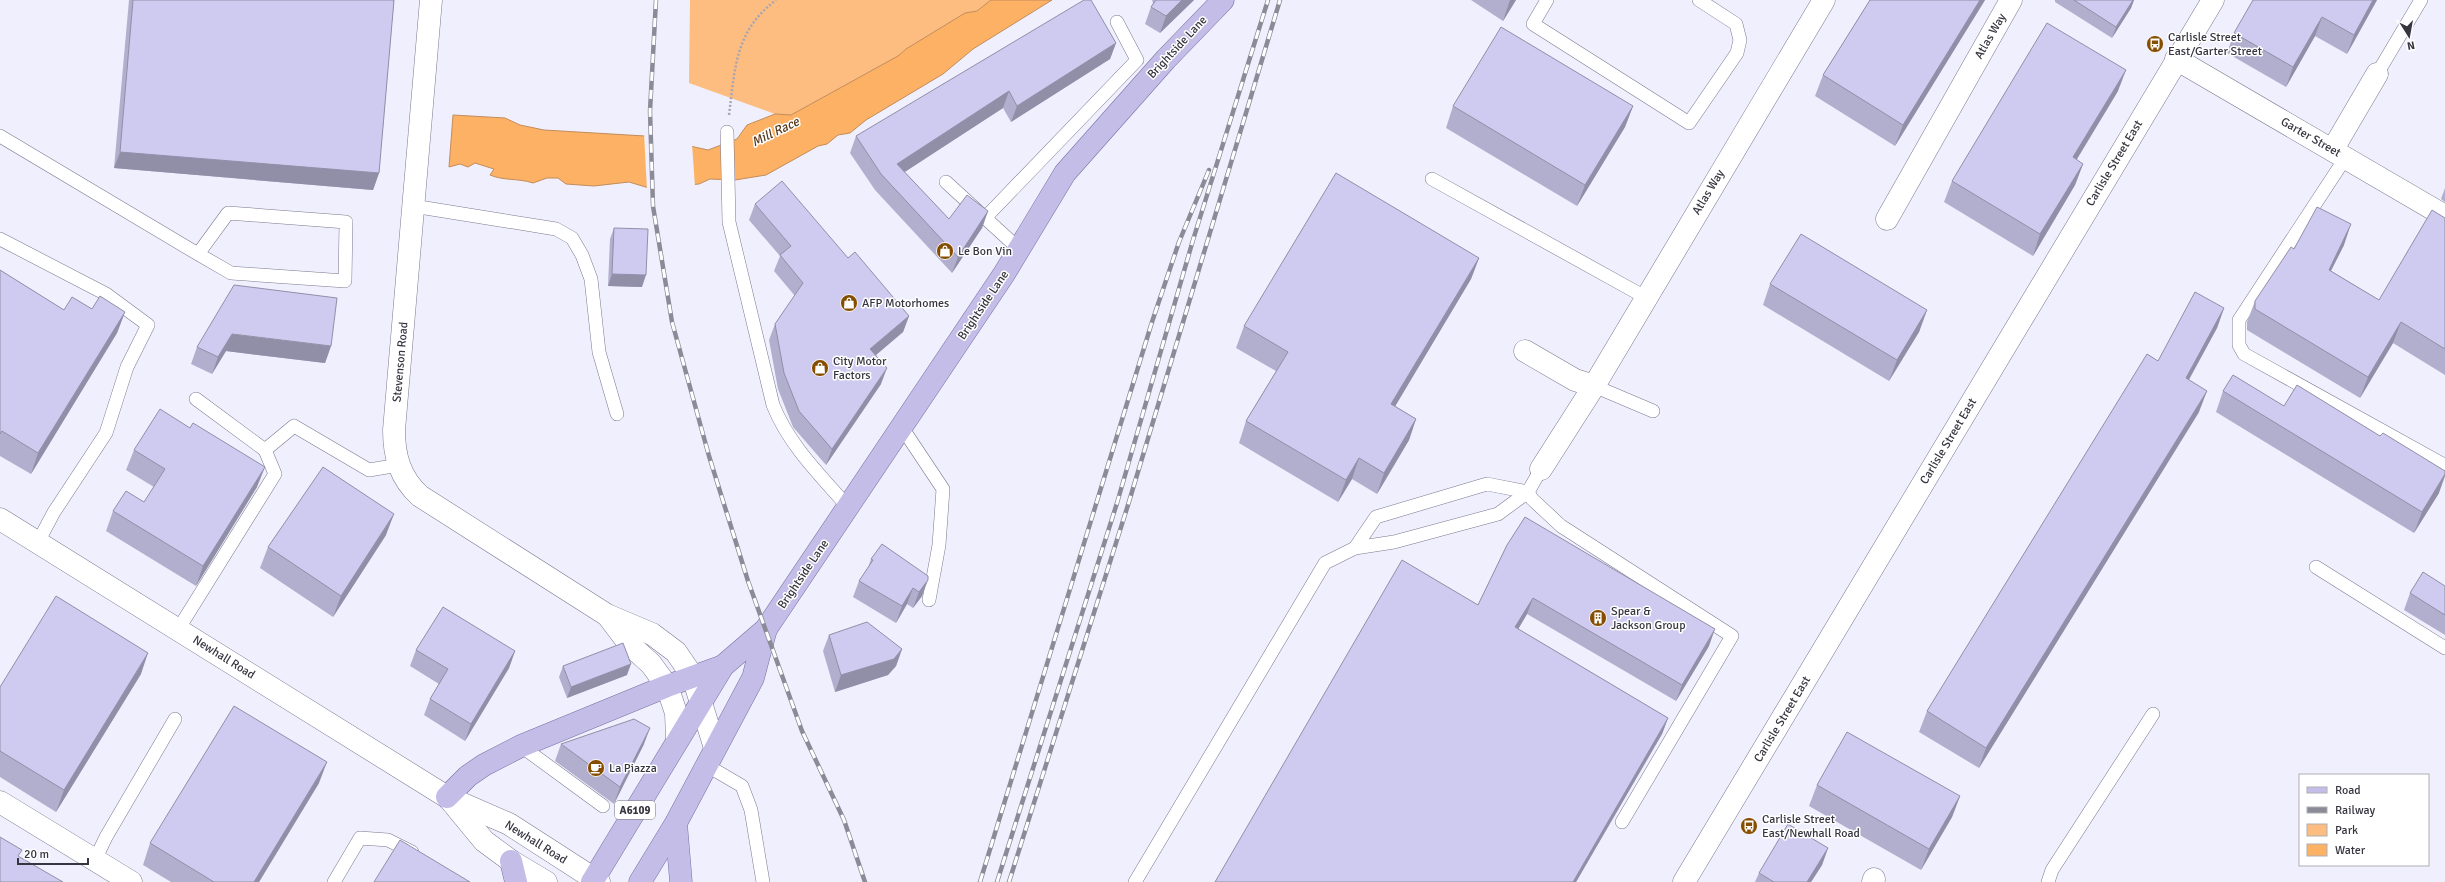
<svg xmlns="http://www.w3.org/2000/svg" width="2445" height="882" viewBox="0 0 2445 882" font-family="Signika,sans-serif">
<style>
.green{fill:#fdbd80}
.water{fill:#fdb165;stroke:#c28c5a}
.pier{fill:#f0effe}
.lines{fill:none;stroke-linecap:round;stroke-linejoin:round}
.service-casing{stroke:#7b798f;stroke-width:14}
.minor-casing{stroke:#7b798f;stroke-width:23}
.secondary-casing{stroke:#7b798f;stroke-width:23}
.primary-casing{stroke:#7871a3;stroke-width:23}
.path{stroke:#a6a5b2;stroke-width:2.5;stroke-dasharray:2 2;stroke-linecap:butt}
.service{stroke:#fff;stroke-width:13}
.minor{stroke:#fff;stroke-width:22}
.secondary{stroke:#fff;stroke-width:22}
.primary{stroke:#c3bde8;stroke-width:22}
.rail-casing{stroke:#8b8a97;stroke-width:4.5}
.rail{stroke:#fff;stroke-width:3;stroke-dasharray:9;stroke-linecap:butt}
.wall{fill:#b2afce}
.shaded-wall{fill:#918ea8}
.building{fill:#cfcbf0;stroke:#918ea8}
.labels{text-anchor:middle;stroke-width:3;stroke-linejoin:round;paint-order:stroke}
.shield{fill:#fff;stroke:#737279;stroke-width:1}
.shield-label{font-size:11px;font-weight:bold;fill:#373640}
.street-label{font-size:12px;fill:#373640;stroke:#fff}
.poi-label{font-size:12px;fill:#373640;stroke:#fff;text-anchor:start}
.water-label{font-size:13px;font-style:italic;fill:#593a1a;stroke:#fff}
</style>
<rect width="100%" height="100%" fill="#f0effe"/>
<path class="green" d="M690,0H991L977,11L965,13L906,49L898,56L791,115L775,114L689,83Z"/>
<path class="water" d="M991,0H1052L973,49L943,74L866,120L850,133L838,135L827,144L818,146L766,175L735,180L710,179L699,184L649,188L629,182L594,186L566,184L558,178H547L533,183C518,178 504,181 490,175L494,169L475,163L468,167L460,164L449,167L453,115L505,118L520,125L544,130L645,136L708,150L737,139L747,125L775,114L791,115L898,56L906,49L965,13L977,11Z"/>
<path class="pier" d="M644,133L692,144L695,187L647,190Z"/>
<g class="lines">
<g class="service-casing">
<g id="service">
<path d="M1547,0L1533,24L1689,123L1737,53L1740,40L1736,24L1699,0"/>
<path d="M2377,74L2421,0"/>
<path d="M727,132L729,222L773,405C789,445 820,475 848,507"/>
<path d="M0,136L198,254L231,273L345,281L346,222L228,213L198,254"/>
<path d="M2346,157L2239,320V345L2244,354L2444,465"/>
<path d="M1432,179L1645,297"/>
<path d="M946,182L1019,249"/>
<path d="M413,206L556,229L572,238L582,255L591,279L599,352L617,414"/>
<path d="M985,218L1137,60L1117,22"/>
<path d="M0,239L106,294L148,325L127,367L106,433L54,512L38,542"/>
<path d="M1594,386L1653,411"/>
<path d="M901,426L943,489L939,545L929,600"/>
<path d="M265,450L294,426L369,470L399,465"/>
<path d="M1355,548L1376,517L1487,484L1528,492L1532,499L1561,526L1732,636L1622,822"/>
<path d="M2316,567L2445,648"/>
<path d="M179,628L275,474L265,450L196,399"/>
<path d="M521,746L603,806"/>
<path d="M706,765L742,786L751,810L763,882"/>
<path d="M95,860L106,837L175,719"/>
<path d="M334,882L360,838L388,840L412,852"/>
<path d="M1135,882L1325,563L1355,548L1394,542L1498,514L1528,492L1541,469"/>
<path d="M2048,882L2052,870L2153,714"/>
</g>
</g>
<g class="minor-casing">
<g id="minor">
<path d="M431,0L394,430C394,456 400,478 420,496L607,615L652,634L676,652L693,677L715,748"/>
<path d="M2176,59L2445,216"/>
<path d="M2333,149L2377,74"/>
<path d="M1887,219L2011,0"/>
<path d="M1525,351L1575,380L1594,386"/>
<path d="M1541,469L1594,386L1824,0"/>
<path d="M608,616L630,645L651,664L667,686L676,713L677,740"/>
<path d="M0,802L131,882"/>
<path d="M1873,882L1874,879"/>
</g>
</g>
<g class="secondary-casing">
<g id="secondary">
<path d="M0,519L447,797L509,824L599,882"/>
<path d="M451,801L484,841L511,861L546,882"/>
<path d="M1684,882L2213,0"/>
</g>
</g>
<g class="primary-casing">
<g id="primary">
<path d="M447,797L468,776L484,765L521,746L667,686L723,666"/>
<path d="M676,823L681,882"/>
<path d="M511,861L516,882"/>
<path d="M592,882L723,666L766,629L1004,274L1065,173L1166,59L1223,0"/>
<path d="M640,882L676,823L753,678L766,629"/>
</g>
</g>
<path class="path" d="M729,115C735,68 735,31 776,0"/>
<use href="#service" class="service"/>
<use href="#minor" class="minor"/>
<use href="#secondary" class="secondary"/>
<use href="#primary" class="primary"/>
<g class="rail-casing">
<g id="rail">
<path d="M656,0L650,111L653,206L672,322L709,456L748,581L802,731L844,820L865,882"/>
<path d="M980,882L1152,322L1179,242L1209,170"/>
<path d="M997,882L1117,503L1193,240L1268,0"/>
<path d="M1009,882L1128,505L1280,0"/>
</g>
</g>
<use href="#rail" class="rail"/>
</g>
<g class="wall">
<path d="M129,0H394L379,173L373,190L114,168Z"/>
<path d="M1152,0H1194L1160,33L1145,24L1151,7L1153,3Z"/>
<path d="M1471,0H1516L1503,21Z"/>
<path d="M1870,0H1985L1895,146L1815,96L1823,75Z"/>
<path d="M2055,0H2134L2131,8L2112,38L2055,2Z"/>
<path d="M2377,0L2347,54L2315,36L2286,87L2227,53L2234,33Z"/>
<path d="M1116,43L1110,59L1011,122L1003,108L904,172L949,219L988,211L982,228L952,273L875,190L850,153L856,136Z"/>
<path d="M2118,91L2076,160L2083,164L2075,185L2033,256L1944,202L1952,181Z"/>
<path d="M1453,106H1633L1625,127L1577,206L1446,128Z"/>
<path d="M2445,188V202L2441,199Z"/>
<path d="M755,204L848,258L909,316L903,332L876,355L881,384L826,465L793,427L778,389L769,340L775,324L795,296L774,271L780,256L749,220Z"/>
<path d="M2445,218V375L2393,343L2360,398L2247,330V322L2255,301L2294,249L2344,245L2331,271L2379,300Z"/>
<path d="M614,228L642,287L608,286L610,239Z"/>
<path d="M1479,258L1471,279L1395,406L1416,419L1409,440L1377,494L1352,479L1338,502L1239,443L1246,421L1276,371L1236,348L1244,326Z"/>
<path d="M0,270L64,310L92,309L125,312L117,333L31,474L0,456Z"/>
<path d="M1770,284L1927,310L1919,332L1889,381L1763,305Z"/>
<path d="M2224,308L2217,328L2189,380L2199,412L1979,768L1919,732L1927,711L2158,361Z"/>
<path d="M331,346L325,363L226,351L212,374L191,364L197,347Z"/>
<path d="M2223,391L2284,406L2439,493L2414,533L2216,412Z"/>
<path d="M134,450L257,487L196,586L106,531L113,511L144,502L154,487L126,470Z"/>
<path d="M386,535L333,617L260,568L268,547Z"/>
<path d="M1507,545L1709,646L1676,701L1527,614L1518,629L1668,718L1662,734L1576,882H1215L1478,605Z"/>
<path d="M871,559L928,576L922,596L913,608L907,604L896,623L853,597L859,581L868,568Z"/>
<path d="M2445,586V635L2404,610L2410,593Z"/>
<path d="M829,635L902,649L896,666L888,675L835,692L823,651Z"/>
<path d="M416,650L515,651L509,668L465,741L424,715L430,699L439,684L410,666Z"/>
<path d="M563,666L627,675L567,698L559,677Z"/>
<path d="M141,674L56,812L0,777V687Z"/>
<path d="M561,744H644L614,804L555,761Z"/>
<path d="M319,783L259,882H171L143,865L150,843Z"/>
<path d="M1817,785L1960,796L1952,817L1921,870L1809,806Z"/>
<path d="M1828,848L1822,865L1811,882H1755L1759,873Z"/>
</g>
<g class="shaded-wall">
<path d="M1182,0H1194L1160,33L1166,16Z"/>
<path d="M1510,0H1516L1503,21Z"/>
<path d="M1980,0H1985L1895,146L1903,125Z"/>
<path d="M2133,0H2134L2131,8L2112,38L2116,27Z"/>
<path d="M2373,0H2377L2347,54L2354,35Z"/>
<path d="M2322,17L2315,36L2286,87L2293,67Z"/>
<path d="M1116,43L1110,59L1011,122L1017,106Z"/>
<path d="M2126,70L2118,91L2065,179L2073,157Z"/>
<path d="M1009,91L1003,108L891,181L897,164Z"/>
<path d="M1633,106L1625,127L1577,206L1585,185Z"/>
<path d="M120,152L379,173L373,190L114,168Z"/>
<path d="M2083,164L2075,185L2033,256L2040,234Z"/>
<path d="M988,211L982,228L952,273L958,257Z"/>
<path d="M2351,224L2344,245L2321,290L2329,270Z"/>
<path d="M1479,258L1471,279L1384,425L1391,404Z"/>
<path d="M612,274L646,275L642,287L608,286Z"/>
<path d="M2224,308L2217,328L2178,399L2186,378Z"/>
<path d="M1927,310L1919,332L1889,381L1897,360Z"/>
<path d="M125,312L117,333L31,474L38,453Z"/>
<path d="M909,316L903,332L864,365L870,349Z"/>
<path d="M2401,322L2393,343L2360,398L2368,377Z"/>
<path d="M232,334L331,346L325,363L226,351L212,374L218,357Z"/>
<path d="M887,368L881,384L826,465L832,449Z"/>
<path d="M2207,391L2199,412L1979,768L1986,748Z"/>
<path d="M1416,419L1409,440L1377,494L1384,473Z"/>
<path d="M1359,458L1352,479L1338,502L1346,480Z"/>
<path d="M265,467L257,487L196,586L203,566Z"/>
<path d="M2445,474V476L2439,493L2414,533L2422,512Z"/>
<path d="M394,514L386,535L333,617L341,596Z"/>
<path d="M928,580L922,596L913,608L919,592Z"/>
<path d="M913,588L907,604L896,623L902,606Z"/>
<path d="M1533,598L1527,614L1510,643L1515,627Z"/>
<path d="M1715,629L1709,646L1676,701L1682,685Z"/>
<path d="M902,649L896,666L888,675L835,692L841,675Z"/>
<path d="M515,651L509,668L465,741L471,724Z"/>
<path d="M148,653L141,674L56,812L64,790Z"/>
<path d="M631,664L627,675L567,698L571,687Z"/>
<path d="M1668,718L1662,734L1576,882H1573Z"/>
<path d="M650,728L644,744L614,804L620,787Z"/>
<path d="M327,762L319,783L259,882H254Z"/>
<path d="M1960,796L1952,817L1921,870L1929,849Z"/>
<path d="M1828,848L1822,865L1811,882H1807Z"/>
</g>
<g class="building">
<path d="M133,0H394L379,173L120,152Z"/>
<path d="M1084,0H1091L1116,43L1017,106L1009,91L897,164L949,219L967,195L988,211L958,257L881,174L856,136Z"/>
<path d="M1156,0H1182L1166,16L1151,7Z"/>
<path d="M1870,0H1980L1903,125L1823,75Z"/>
<path d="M2074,0H2133L2116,27Z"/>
<path d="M2253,0H2373L2354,35L2322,17L2293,67L2234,33Z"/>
<path d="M2047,23L2126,70L2073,157L2083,164L2040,234L1952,181Z"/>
<path d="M1501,27L1633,106L1585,185L1453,106Z"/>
<path d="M1336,173L1479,258L1391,404L1416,419L1384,473L1359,458L1346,480L1246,421L1288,352L1244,326Z"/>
<path d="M782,181L848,258L855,252L909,316L870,349L887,368L832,449L799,411L784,373L775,324L803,283L780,255L791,246L755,204Z"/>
<path d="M2317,207L2351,224L2329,270L2379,300L2432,210L2445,218V349L2401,322L2368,377L2255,309V301L2291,247L2294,249Z"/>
<path d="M614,228L648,229L646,275L612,274Z"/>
<path d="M1801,234L1927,310L1897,360L1770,284Z"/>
<path d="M0,270L64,310L72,297L92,309L100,296L125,312L38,453L2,431L0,434Z"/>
<path d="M234,285L337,298L331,346L232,334L218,357L197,347Z"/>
<path d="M2195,292L2224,308L2186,378L2207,391L1986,748L1927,711L2147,354L2158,361Z"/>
<path d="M2233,375L2284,406L2297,385L2380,436L2383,433L2445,471V474L2422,512L2223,391Z"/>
<path d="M160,409L190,428L193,423L265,467L203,566L113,511L126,491L144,502L165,469L134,450Z"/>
<path d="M323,467L394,514L341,596L268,547Z"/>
<path d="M1525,517L1715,629L1682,685L1533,598L1515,627L1668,718L1573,882H1215L1402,560L1478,605L1507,545Z"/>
<path d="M882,544L928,576V580L919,592L913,588L902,606L859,581L873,560L871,559Z"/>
<path d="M2423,572L2445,586V615L2410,593Z"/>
<path d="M56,596L148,653L64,790L0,751V687Z"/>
<path d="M443,607L515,651L471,724L430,699L448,669L416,650Z"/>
<path d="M867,622L902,649L894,659L841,675L829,635Z"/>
<path d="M623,643L631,664L571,687L563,666Z"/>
<path d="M234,706L327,762L254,882H214L150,843Z"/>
<path d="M634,719L650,728L620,787L561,744Z"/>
<path d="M1847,732L1960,796L1929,849L1817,785Z"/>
<path d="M1788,824L1828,848L1807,882H1774L1759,873Z"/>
<path d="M0,837L22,850L18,856L63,882H0Z"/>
<path d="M400,840L470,882H374Z"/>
</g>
<defs>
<g id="bus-disc" transform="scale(0.9)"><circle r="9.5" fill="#854d00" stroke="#fff"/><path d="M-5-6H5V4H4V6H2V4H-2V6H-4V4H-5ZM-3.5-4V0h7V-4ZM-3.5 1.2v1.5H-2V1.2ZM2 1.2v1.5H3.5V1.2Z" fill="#fff"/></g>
<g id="shop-disc" transform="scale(0.9)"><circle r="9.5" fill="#854d00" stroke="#fff"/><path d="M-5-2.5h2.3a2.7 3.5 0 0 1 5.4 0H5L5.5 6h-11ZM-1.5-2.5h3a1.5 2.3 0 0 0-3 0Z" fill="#fff"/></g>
<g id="building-disc" transform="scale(0.9)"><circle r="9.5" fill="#854d00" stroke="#fff"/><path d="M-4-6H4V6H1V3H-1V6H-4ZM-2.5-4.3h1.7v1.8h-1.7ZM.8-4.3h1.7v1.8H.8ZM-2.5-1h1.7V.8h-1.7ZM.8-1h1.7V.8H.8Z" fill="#fff"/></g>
<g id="cafe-disc" transform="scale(0.9)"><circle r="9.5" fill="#854d00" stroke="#fff"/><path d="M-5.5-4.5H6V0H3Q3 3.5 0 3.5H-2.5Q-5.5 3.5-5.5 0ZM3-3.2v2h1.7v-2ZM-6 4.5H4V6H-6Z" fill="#fff"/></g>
</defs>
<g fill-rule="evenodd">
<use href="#bus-disc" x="2155" y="44"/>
<use href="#shop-disc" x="945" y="251"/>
<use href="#shop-disc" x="849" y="303"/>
<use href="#shop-disc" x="820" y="368"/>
<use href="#building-disc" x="1598" y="618"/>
<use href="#cafe-disc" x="596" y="768"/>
<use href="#bus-disc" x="1749" y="826"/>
</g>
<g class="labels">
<rect class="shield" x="615" y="801" width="40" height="18" rx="3"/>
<g class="shield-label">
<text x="635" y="814">A6109</text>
</g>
<g class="street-label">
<text transform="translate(1990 36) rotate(-60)" y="4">Atlas Way</text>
<text transform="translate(1177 47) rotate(-47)" y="4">Brightside Lane</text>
<text transform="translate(2311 137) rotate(30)" y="4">Garter Street</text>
<text transform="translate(2114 163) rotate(-59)" y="4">Carlisle Street East</text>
<text transform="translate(1708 192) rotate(-59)" y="4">Atlas Way</text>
<text transform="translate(983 305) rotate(-56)" y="4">Brightside Lane</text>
<text transform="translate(400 362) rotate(-85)" y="4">Stevenson Road</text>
<text transform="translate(1948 441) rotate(-59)" y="4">Carlisle Street East</text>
<text transform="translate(803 574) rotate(-56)" y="4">Brightside Lane</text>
<text transform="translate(224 657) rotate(32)" y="4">Newhall Road</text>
<text transform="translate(1782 719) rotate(-59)" y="4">Carlisle Street East</text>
<text transform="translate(536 842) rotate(32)" y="4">Newhall Road</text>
</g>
<g class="poi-label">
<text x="2168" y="41">Carlisle Street<tspan x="2168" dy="14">East/Garter Street</tspan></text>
<text x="958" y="255">Le Bon Vin</text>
<text x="862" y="307">AFP Motorhomes</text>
<text x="833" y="365">City Motor<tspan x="833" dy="14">Factors</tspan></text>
<text x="1611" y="615">Spear &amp;<tspan x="1611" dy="14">Jackson Group</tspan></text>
<text x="609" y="772">La Piazza</text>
<text x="1762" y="823">Carlisle Street<tspan x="1762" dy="14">East/Newhall Road</tspan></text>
</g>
<g class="water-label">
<text transform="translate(775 131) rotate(-26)" y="5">Mill Race</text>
</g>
</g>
<rect x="2299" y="774" width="130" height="92" fill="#ffffff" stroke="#afafb3"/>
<rect x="2307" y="787" width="20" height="6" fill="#c3bde8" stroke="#afafb3"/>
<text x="2335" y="794" font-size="12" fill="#373640">Road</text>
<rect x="2307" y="807" width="20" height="6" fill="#8b8a97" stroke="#afafb3"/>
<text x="2335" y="814" font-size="12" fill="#373640">Railway</text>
<rect x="2307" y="824" width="20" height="12" fill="#fdbd80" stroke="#afafb3"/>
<text x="2335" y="834" font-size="12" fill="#373640">Park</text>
<rect x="2307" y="844" width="20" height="12" fill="#fdb165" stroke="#afafb3"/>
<text x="2335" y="854" font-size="12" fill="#373640">Water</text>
<g transform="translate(2409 36) rotate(169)" stroke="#ffffff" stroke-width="3" paint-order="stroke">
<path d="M0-3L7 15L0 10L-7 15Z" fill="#373640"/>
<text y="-6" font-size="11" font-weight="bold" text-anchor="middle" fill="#373640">N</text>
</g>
<path d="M18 858v6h70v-6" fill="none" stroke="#373640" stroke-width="2"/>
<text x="24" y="858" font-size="12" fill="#373640" stroke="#ffffff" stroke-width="3" paint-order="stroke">20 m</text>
</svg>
